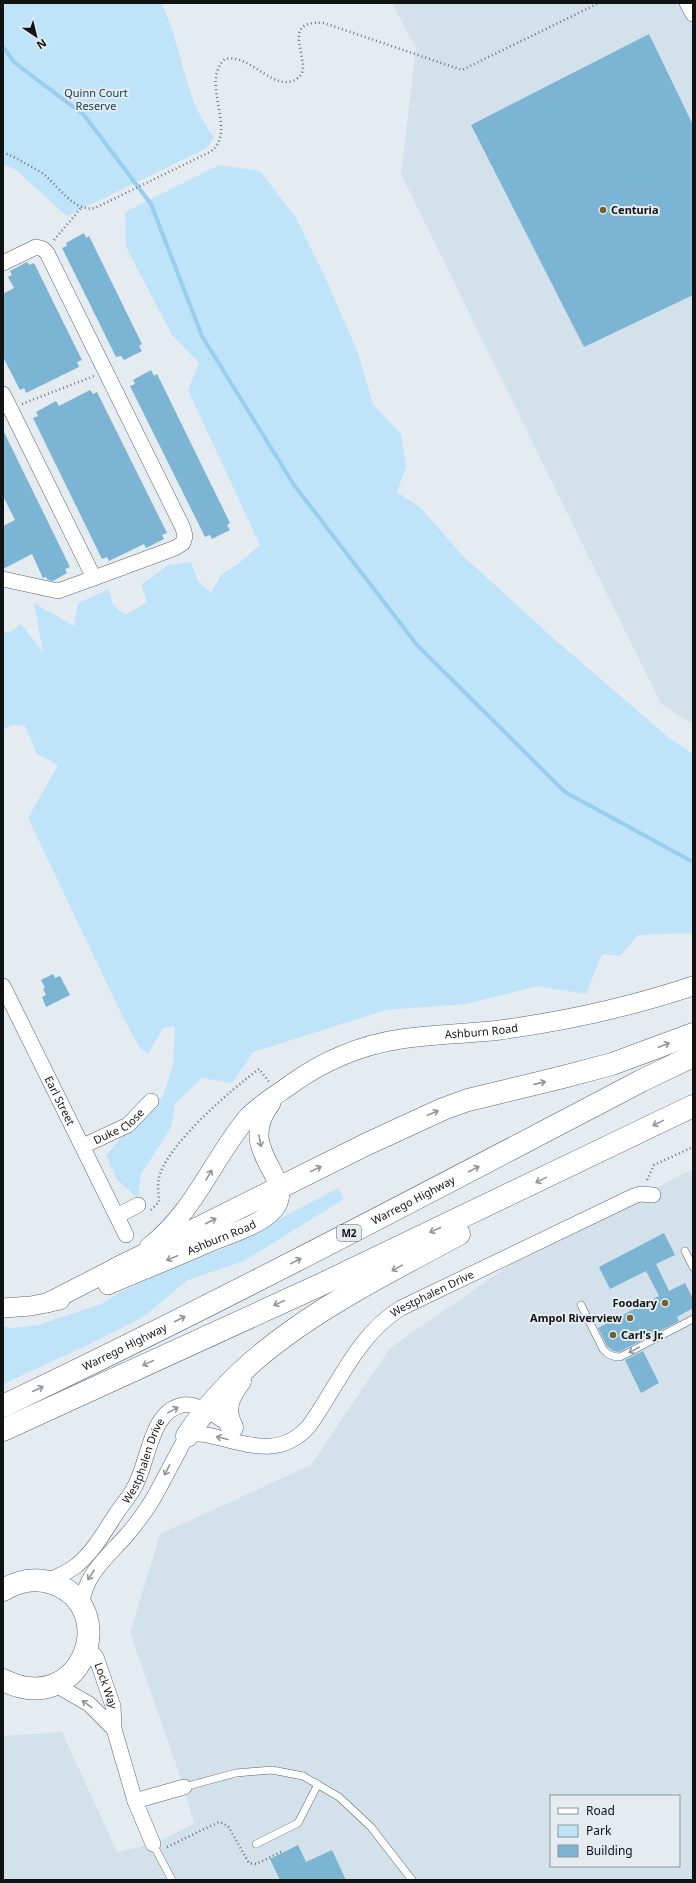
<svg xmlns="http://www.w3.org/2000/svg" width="696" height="1883" viewBox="0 0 696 1883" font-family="'Noto Sans',sans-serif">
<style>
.built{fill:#d2e1ea;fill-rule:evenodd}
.green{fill:#bfe3f9}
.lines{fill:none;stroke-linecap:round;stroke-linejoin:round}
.stream{stroke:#96cff0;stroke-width:4}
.building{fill:#7cb4d4}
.service-casing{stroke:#5f656a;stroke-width:8}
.minor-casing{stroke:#5f656a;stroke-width:16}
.tertiary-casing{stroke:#5f656a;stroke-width:20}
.primary-casing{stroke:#5f656a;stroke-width:23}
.motorway-casing{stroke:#5f656a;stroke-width:23}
.path{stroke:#707678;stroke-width:2.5;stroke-dasharray:1 3;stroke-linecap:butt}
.service{stroke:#fff;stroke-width:7}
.minor{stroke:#fff;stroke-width:15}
.tertiary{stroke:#fff;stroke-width:19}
.primary{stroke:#fff;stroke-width:22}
.motorway{stroke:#fff;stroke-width:22}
.oneway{stroke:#939595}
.poi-dot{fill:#776030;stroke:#e4ecf1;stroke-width:1.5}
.labels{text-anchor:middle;stroke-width:4;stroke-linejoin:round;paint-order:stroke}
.shield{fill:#e4ecf1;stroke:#505456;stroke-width:1}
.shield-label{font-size:10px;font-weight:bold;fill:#101314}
.park-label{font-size:11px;fill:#124057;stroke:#e4ecf1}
.poi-label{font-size:11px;font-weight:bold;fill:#101314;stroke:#e4ecf1;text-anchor:start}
.street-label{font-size:11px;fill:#101314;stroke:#e4ecf1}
</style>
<rect width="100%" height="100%" fill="#e4ecf1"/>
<g class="built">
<path d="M392,3H693V724L661,704L401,174L416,48Z"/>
<path d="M693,1169V1880H3V1736L62,1732L117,1852L153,1844L194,1824L184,1787L130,1633L160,1534L311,1465L390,1348L527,1253ZM551,1796H679V1866H551Z"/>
</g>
<g class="green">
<path d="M3,3H161C183,45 183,99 214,137L207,148L67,216L16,170L3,164Z"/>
<path d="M219,165L260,171L296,218L325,277L358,353L373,404L401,434L406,467L397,492L420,507L463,556L553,638L669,738L693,754V933L638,935L620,956L602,954L586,994L538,986L465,1004L386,1010L253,1052L232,1083L202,1078L175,1104L171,1128L141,1174L138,1198L117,1180L106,1155L127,1131L163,1096L173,1065L175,1026L163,1028L148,1054L140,1048L122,1015L28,818L58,765L37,754L25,726L12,725L3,730V632L9,633L21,624L43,652L34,603L74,626L78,603L109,589L113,605L125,615L147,602L141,585L168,565L191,562L198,581L211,593L221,575L238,564L260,545L188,390L199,363L172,335L126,247L125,212Z"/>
<path d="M338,1188L344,1199L244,1261L188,1280L143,1317L90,1344L3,1384V1326L11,1328L38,1325L101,1304L121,1292L160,1273L229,1246Z"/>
</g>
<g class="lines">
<path class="stream" d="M3,47L15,63L84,115L151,204L202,336L294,485L417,645L565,792L693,862"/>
</g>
<g class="building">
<path d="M649,34L693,125V295L584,347L471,125Z"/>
<path d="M84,233L86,238L89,236L142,344L139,346L142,351L124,360L121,356L116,357L62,248L67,246L66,243Z"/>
<path d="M27,262L29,265L34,263L82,360L77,362L79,367L26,393L24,388L20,390L3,357V294L14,288L8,277L12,275L10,271Z"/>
<path d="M151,370L154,376L157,374L230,523L227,525L230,530L212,539L210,535L205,537L130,386L135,384L133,380Z"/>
<path d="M90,390L93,394L97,392L167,533L162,535L164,539L146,548L144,544L109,561L107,557L102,559L33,418L38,416L36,412L56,401L59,406Z"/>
<path d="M3,430L70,567L65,569L67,573L53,581L48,580L46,577L43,578L32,554L3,569V526L15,520L3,496Z"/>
<path d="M53,974L55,978L60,976L70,995L46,1007L42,997L46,995L43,989L45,988L41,980Z"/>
<path d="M664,1233L675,1255L656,1264L669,1291L685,1283L693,1299V1308L677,1317L679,1321L619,1352L613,1351L607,1346L598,1328L659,1296L646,1271L610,1289L599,1267Z"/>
<path d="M643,1351L659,1383L641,1393L625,1360Z"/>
<path d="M298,1845L306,1862L332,1850L346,1880H280L270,1859Z"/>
</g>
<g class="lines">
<g class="service-casing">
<g id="service">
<path d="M685,1251L693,1267"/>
<path d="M581,1305L603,1349C608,1355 612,1357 620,1357L693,1319"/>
<path d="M184,1787L236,1773L272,1770L303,1776L339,1797L371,1827L412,1880"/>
<path d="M153,1844L172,1880"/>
<path d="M256,1844L298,1823L318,1784"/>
</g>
</g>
<g class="minor-casing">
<g id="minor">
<path d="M687,3L693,14"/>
<path d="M3,263L36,247L43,249L47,253L183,528L185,536L183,543L175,548L94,578L3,394"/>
<path d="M3,579L58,591L94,578"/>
<path id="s1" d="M3,986L126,1235"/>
<path id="s2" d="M83,1146L128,1125L151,1101"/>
<path d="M117,1216L138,1205"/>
<path id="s3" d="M48,1581C58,1576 69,1572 77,1565C93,1552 105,1531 116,1514C122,1505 130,1496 135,1486C149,1461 150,1412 182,1405C200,1402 221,1420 235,1428"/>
<path id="s4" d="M81,1607C85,1575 104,1560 124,1538C135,1526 145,1512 153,1499C165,1478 175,1457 187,1436C199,1432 208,1435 220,1438C254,1446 282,1456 309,1426C338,1386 357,1335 401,1308L634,1196L640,1194L653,1195"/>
<path id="s5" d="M87,1647L96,1657L113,1706L114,1729L135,1801L153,1844"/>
<path d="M56,1685L89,1704L114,1729"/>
<path d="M135,1801L184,1787"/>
</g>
</g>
<g class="tertiary-casing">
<g id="tertiary">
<path id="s6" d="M149,1247C195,1211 211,1162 247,1118C259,1105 276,1095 290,1085C323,1061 361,1045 401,1039C434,1034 467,1034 500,1030C566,1021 630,1007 693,986"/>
<path id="s7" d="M108,1285C143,1270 178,1256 212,1241C230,1234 262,1224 274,1209C299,1178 233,1152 271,1103"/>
<path d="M47,1303L127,1262"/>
<path d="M3,1308L31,1306L60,1300"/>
</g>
</g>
<g class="primary-casing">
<path id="primary" d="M3,1590C20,1580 37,1577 55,1584C122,1611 80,1719 3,1680"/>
</g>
<g class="motorway-casing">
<g id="motorway">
<path d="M114,1270L367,1144L443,1109L468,1100L563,1077L612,1064L693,1034"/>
<path id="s8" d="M3,1406C219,1303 429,1192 641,1081L693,1056"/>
<path d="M232,1427C222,1410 229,1395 240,1381"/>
<path d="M3,1430L320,1285L693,1106"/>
<path d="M187,1436C250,1339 360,1288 459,1234"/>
</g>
</g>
<g class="path">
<path d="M3,152C16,158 29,165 42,173C57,184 74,213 95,208L210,152C239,132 199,82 225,59C251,53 275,95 298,78C316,65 275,19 324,23L462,70L599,3"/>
<path d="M54,240L82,207"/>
<path d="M22,404L94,376"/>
<path d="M647,1180L654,1165L693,1147"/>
<path d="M151,1210L159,1202C159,1195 157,1185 159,1178C166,1145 232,1089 259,1069L269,1082"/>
<path d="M167,1847L219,1822L228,1826L249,1863L256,1864L283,1851"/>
</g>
<use href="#service" class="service"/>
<use href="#minor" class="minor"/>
<use href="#tertiary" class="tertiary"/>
<use href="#primary" class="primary"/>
<use href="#motorway" class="motorway"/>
</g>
<defs><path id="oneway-shaft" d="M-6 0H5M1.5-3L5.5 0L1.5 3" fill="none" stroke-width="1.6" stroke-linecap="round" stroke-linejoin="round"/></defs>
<g class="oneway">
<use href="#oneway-shaft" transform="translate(664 1045) rotate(-21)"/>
<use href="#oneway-shaft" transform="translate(540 1083) rotate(-13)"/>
<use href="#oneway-shaft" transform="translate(433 1113) rotate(-23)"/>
<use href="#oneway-shaft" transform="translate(658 1123) rotate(154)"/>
<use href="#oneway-shaft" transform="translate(260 1141) rotate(79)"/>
<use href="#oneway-shaft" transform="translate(316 1169) rotate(-26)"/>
<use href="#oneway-shaft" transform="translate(474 1169) rotate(-28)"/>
<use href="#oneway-shaft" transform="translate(209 1175) rotate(-60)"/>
<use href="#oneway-shaft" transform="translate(541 1180) rotate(154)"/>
<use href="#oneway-shaft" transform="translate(211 1221) rotate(-27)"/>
<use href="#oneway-shaft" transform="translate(435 1230) rotate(155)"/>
<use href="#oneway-shaft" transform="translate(172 1258) rotate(157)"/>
<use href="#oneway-shaft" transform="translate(296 1261) rotate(-27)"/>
<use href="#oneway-shaft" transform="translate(397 1268) rotate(151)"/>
<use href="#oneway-shaft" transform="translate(279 1303) rotate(155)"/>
<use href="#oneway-shaft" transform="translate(180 1319) rotate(-27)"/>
<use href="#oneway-shaft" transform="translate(634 1350) rotate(152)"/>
<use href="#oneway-shaft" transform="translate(148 1363) rotate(155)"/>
<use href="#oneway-shaft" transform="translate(38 1389) rotate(-25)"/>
<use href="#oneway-shaft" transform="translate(173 1410) rotate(-29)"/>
<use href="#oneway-shaft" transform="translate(222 1438) rotate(-166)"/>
<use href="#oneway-shaft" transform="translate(167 1470) rotate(117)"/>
<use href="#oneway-shaft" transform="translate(91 1575) rotate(123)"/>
<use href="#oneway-shaft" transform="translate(87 1704) rotate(-144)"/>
</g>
<g class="poi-dot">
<circle cx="603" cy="210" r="4"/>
<circle cx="665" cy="1303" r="4"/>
<circle cx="630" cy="1318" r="4"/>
<circle cx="613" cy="1335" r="4"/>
</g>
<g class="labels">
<rect class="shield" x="337" y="1225" width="24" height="16" rx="3"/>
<g class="shield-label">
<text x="349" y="1237">M2</text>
</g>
<g class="park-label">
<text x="96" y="97">Quinn Court<tspan x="96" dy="13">Reserve</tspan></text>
</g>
<g class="poi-label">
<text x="611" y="214">Centuria</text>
<text x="657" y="1307" text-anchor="end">Foodary</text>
<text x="622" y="1322" text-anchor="end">Ampol Riverview</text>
<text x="621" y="1339">Carl's Jr.</text>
</g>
<g class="street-label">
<text dy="4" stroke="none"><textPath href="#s6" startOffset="419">Ashburn Road</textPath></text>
<text dy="4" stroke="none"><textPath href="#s1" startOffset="128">Earl Street</textPath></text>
<text dy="4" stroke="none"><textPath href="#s2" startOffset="41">Duke Close</textPath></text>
<text dy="4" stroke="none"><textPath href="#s8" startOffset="459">Warrego Highway</textPath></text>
<text dy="4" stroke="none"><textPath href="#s7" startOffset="123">Ashburn Road</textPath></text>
<text dy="4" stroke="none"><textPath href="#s4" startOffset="518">Westphalen Drive</textPath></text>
<text dy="4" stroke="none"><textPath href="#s8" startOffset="135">Warrego Highway</textPath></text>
<text dy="4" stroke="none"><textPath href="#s3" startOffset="158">Westphalen Drive</textPath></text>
<text dy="4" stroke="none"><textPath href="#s5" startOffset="44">Lock Way</textPath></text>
</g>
</g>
<rect width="696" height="1883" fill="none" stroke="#101314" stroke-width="8"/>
<rect x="550" y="1795" width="130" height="72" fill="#e4ecf1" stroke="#8f9599"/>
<rect x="558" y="1808" width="20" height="6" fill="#ffffff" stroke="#8f9599"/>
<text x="586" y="1815" font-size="12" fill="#101314">Road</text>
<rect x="558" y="1825" width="20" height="12" fill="#bfe3f9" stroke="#8f9599"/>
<text x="586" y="1835" font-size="12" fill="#101314">Park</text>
<rect x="558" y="1845" width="20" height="12" fill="#7cb4d4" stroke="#8f9599"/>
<text x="586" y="1855" font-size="12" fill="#101314">Building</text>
<g transform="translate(36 36) rotate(145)" stroke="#e4ecf1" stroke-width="3" paint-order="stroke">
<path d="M0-3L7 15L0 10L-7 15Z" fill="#101314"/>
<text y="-6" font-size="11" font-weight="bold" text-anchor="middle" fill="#101314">N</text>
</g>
</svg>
